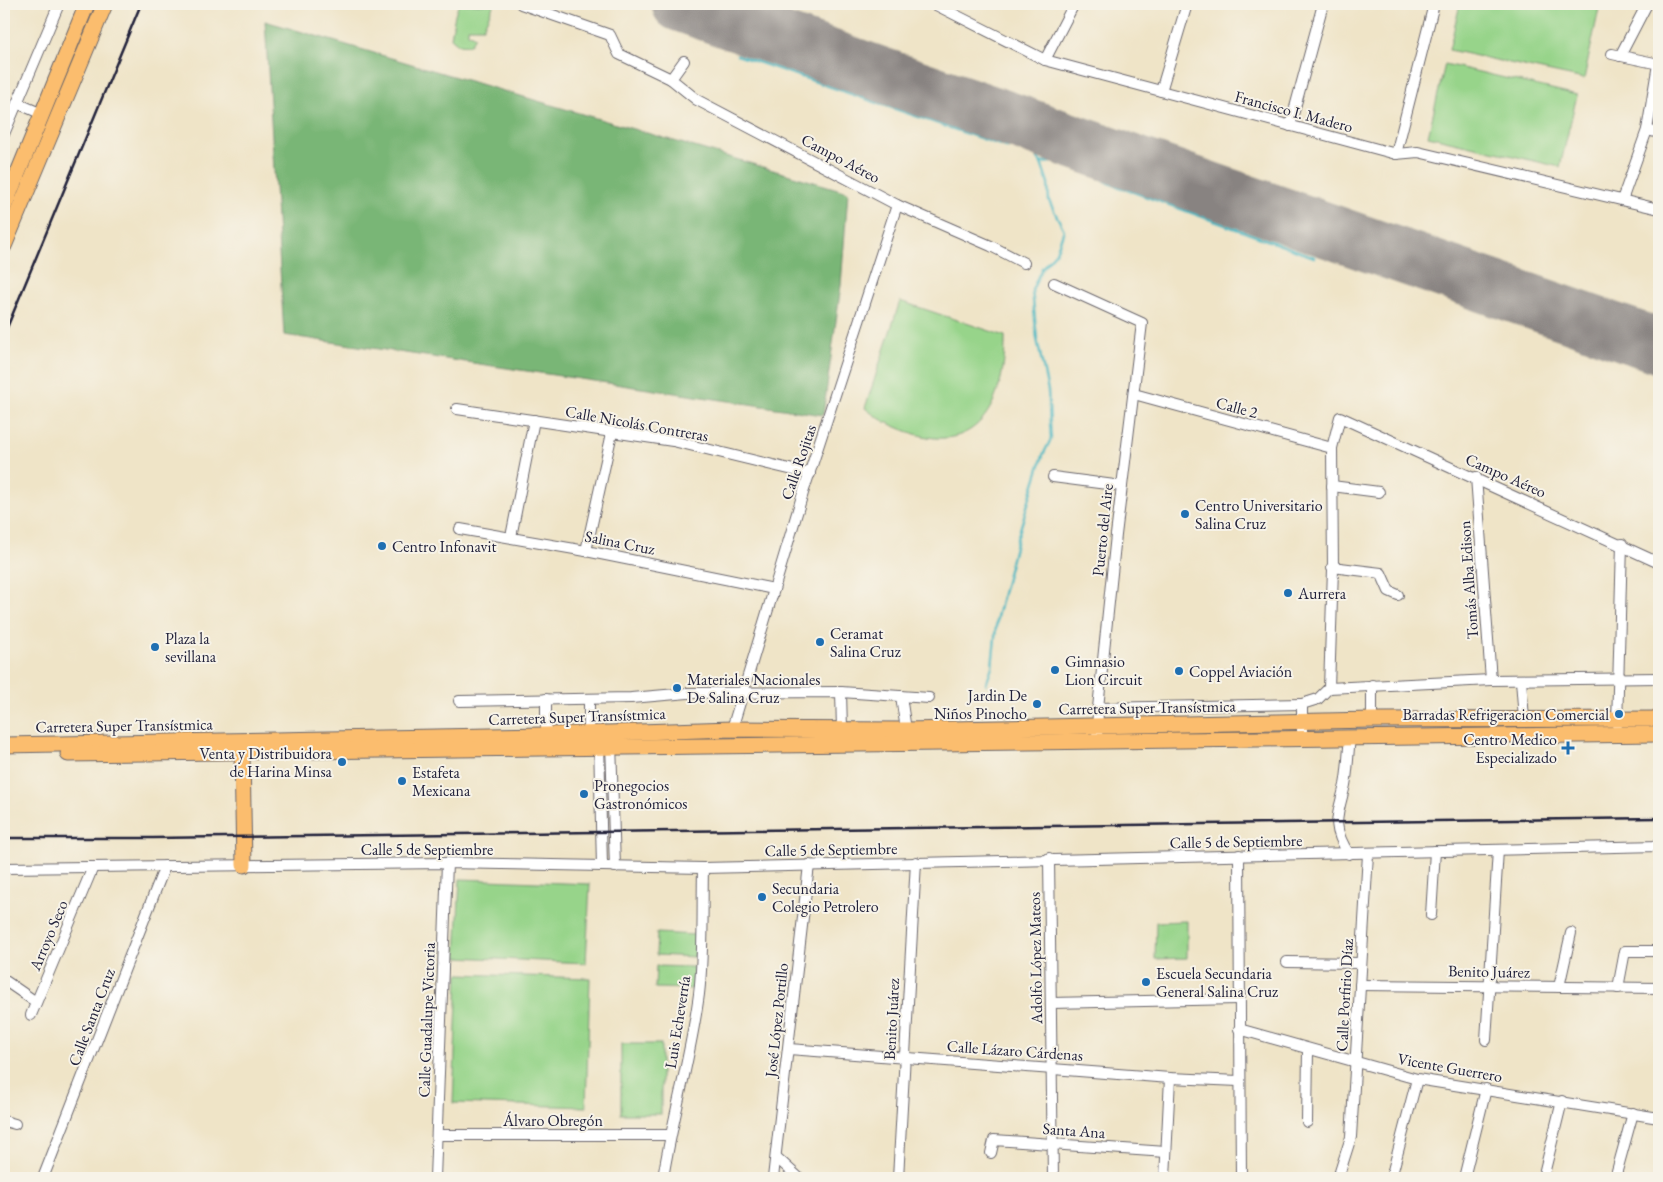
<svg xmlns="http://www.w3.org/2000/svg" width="1663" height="1182" viewBox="0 0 1663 1182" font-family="'EB Garamond',serif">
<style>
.green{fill:#97d48a;stroke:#5c7b62}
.forest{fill:#79b676;stroke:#4e6c58}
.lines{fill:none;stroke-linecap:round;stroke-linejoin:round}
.stream{stroke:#49b7c2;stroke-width:2.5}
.runway{stroke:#888381;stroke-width:55}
.minor-casing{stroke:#6a666c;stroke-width:12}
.primary-casing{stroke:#6a666c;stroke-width:17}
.minor{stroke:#fff;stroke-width:10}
.primary{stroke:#fbbd6e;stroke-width:15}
.rail{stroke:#22223b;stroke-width:2.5}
.poi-dot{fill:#1f6fb2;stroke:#f7f3e8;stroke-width:2}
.labels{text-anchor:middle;stroke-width:4;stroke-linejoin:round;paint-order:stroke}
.street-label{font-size:16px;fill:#22223b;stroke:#f7f3e8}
.poi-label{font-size:16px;fill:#22223b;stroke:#f7f3e8;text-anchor:start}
</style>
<rect width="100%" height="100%" fill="#f7f3e8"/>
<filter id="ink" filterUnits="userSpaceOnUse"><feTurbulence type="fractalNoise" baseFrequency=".02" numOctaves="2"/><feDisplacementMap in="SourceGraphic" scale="10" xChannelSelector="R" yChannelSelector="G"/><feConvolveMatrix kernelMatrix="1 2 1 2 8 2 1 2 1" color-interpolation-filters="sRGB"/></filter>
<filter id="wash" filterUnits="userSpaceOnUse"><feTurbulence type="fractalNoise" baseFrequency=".0096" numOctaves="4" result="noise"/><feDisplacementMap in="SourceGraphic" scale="20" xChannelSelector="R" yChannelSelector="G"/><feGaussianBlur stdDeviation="1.12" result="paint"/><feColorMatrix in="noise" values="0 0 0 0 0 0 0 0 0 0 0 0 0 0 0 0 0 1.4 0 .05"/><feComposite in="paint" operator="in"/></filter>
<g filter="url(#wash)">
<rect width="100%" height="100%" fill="#efe4c7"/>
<g class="green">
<path d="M459,4H494L483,28H468V33L475,37L470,45L458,44L451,38L455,14Z"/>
<path d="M1460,4H1600L1584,79L1449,50Z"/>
<path d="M1445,64L1577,95L1560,167L1428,136Z"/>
<path d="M900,301L1005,336C1006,397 981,458 909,432C892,426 878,419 865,408Z"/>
<path d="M460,879L590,884L586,963L456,957Z"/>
<path d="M1187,921V958L1155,959L1156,922Z"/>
<path d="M657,933L696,935L695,957L656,955Z"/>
<path d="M656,966L693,967V989L655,988Z"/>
<path d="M458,974L590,978L586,1107L453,1103Z"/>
<rect x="621" y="1044" width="40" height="70"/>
</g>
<path class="forest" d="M265,21L848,192L841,285L823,415L284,335Z"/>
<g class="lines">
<g class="stream">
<path d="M737,55L1006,147H1029L1041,163L1074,160L1082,169L1111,184L1314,257"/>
<path d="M986,684L992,667L997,617L1017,539L1043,455L1051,439L1048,391L1037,339L1032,290L1042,268L1056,252L1064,230L1049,201L1048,183L1041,163"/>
</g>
<path class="runway" d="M679,4L1659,346"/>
</g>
</g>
<g filter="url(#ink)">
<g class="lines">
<g class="minor-casing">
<g id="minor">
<path d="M521,4L610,35L619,54L671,79"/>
<path d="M934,4L1045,60L1396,154L1418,152L1659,209"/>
<path d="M1612,54L1659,64"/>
<path d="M1620,56L1647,4"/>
<path d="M1045,60L1074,4"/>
<path d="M684,61L671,79L697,100L897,205L991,246L1024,263"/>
<path d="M1161,91L1187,4"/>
<path d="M17,103L42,114"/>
<path d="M1290,126L1323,4"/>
<path d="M1647,130L1659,133"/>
<path d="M4,134L59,4"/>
<path d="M1396,154L1434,4"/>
<path d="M1622,200L1647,130L1658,64"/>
<path d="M1054,283L1142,323L1116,535L1098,708L1097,741"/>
<path d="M1134,394L1332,448"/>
<path d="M457,409L673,441L810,474"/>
<path d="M1053,477L1122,486"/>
<path d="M1476,477L1491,680"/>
<path d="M1332,486L1379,492"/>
<path d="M460,529L586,551L774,589"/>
<path d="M511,537L534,420"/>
<path d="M586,551L612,433"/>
<path d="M1332,567L1381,573L1389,591L1398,595"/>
<path d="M1521,680L1524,719"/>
<path d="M1329,688L1491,680L1659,678"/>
<path d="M841,692L842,729"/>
<path d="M901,696L906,730"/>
<path d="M546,699V735"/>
<path d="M459,701L631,698L688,693L841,692L929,698"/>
<path d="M1098,708L1302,704"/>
<path d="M1372,720V685"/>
<path d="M1617,725L1622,544"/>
<path d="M732,729L803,493L897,205"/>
<path d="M589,733V699"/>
<path d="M1302,739V704L1318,699L1329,688L1333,569L1332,448L1340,417L1659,563"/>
<path d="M599,741L602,866"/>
<path d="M611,743L615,867"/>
<path d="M1349,854C1330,825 1338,815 1345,785C1348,770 1348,753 1350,738"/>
<path d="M1239,855L1241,1178"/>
<path d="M1049,858L1053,1178"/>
<path d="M4,868L447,863L703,868L1659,846"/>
<path d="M1431,915L1435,851"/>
<path d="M1287,962L1361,963"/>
<path d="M4,980L36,1002"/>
<path d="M1360,985L1659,988"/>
<path d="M1559,987L1571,933"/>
<path d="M1618,988L1625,951H1659"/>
<path d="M1051,1003L1238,999"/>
<path d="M31,1015L93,867"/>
<path d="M1239,1029L1417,1079L1659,1118"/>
<path d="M1486,1040L1498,850"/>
<path d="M789,1049L1170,1078L1239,1081"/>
<path d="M4,1121L15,1124"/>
<path d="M1307,1122L1308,1049"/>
<path d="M437,1135H670"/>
<path d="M991,1153L994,1140L1166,1152"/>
<path d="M776,1157L799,1178"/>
<path d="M43,1178L165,866"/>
<path d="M435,1178L447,863"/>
<path d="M663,1178C673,1116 691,1056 699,994C704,953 702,910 703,868"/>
<path d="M773,1178L809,865"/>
<path d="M898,1178L916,862"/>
<path d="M1165,1178L1170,1078"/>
<path d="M1338,1178L1351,1137L1368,854"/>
<path d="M1391,1178L1417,1079"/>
<path d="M1464,1178L1486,1089"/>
<path d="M1543,1178L1562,1101"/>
<path d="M1615,1178L1633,1113"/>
</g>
</g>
<g class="primary-casing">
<g id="primary">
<path d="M4,207L87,4"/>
<path d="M4,246L105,4"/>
<path d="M4,745L546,735L732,729L906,730L1372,720L1659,719"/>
<path d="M68,754L1659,734"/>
<path d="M244,865L242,752L244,744"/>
</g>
</g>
<use href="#minor" class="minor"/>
<use href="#primary" class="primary"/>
<g class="rail">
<path d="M4,335L141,4"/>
<path d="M4,838H153L1659,818"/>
</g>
</g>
</g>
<g class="poi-dot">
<circle cx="1185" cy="514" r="5"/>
<circle cx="382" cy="546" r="5"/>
<circle cx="1288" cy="593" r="5"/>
<circle cx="820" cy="642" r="5"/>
<circle cx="155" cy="647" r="5"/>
<circle cx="1055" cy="670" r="5"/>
<circle cx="1179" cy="671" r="5"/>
<circle cx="677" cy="688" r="5"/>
<circle cx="1037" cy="704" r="5"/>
<circle cx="1619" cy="714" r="5"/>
<path d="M1565.5 740.5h5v5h5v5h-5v5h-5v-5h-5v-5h5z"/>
<circle cx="342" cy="762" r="5"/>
<circle cx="402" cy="781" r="5"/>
<circle cx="584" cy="794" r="5"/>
<circle cx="762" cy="897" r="5"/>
<circle cx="1146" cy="982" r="5"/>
</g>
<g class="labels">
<g class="street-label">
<text transform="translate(1294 111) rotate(15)" y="6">Francisco I. Madero</text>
<text transform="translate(841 158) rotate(28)" y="6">Campo Aéreo</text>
<text transform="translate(1237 407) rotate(15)" y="6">Calle 2</text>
<text transform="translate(637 423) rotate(10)" y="6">Calle Nicolás Contreras</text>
<text transform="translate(798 462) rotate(-71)" y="6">Calle Rojitas</text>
<text transform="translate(1506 475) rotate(24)" y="6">Campo Aéreo</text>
<text transform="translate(1102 530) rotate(-84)" y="6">Puerto del Aire</text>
<text transform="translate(620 542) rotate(11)" y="6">Salina Cruz</text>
<text transform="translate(1468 580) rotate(-94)" y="6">Tomás Alba Edison</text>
<text transform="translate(1147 707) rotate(-1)" y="6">Carretera Super Transístmica</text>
<text transform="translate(577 716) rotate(-2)" y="6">Carretera Super Transístmica</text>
<text transform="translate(124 725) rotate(-1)" y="6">Carretera Super Transístmica</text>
<text transform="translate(1236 841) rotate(-1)" y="6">Calle 5 de Septiembre</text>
<text x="427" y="855">Calle 5 de Septiembre</text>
<text transform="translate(831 849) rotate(-1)" y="6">Calle 5 de Septiembre</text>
<text transform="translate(48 935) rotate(-67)" y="6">Arroyo Seco</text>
<text transform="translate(1035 958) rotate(-91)" y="6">Adolfo López Mateos</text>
<text transform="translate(1489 971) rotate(1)" y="6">Benito Juárez</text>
<text transform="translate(1344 995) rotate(-87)" y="6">Calle Porfirio Díaz</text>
<text transform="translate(91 1017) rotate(-69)" y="6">Calle Santa Cruz</text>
<text transform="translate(891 1019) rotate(-87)" y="6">Benito Juárez</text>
<text transform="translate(426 1020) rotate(-88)" y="6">Calle Guadalupe Victoria</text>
<text transform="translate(776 1020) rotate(-84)" y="6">José López Portillo</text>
<text transform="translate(677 1022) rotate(-81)" y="6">Luis Echeverría</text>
<text transform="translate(1015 1050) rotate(4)" y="6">Calle Lázaro Cárdenas</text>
<text transform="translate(1450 1067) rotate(10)" y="6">Vicente Guerrero</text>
<text x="553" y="1126">Álvaro Obregón</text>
<text transform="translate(1074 1130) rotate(4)" y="6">Santa Ana</text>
</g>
<g class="poi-label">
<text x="1195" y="511">Centro Universitario<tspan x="1195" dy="18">Salina Cruz</tspan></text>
<text x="392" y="552">Centro Infonavit</text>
<text x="1298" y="599">Aurrera</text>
<text x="830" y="639">Ceramat<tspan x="830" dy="18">Salina Cruz</tspan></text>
<text x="165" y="644">Plaza la<tspan x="165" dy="18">sevillana</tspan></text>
<text x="1065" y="667">Gimnasio<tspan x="1065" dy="18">Lion Circuit</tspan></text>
<text x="1189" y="677">Coppel Aviación</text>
<text x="687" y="685">Materiales Nacionales<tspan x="687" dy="18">De Salina Cruz</tspan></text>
<text x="1027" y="701" text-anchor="end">Jardin De<tspan x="1027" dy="18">Niños Pinocho</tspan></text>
<text x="1609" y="720" text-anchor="end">Barradas Refrigeracion Comercial</text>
<text x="1557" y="745" text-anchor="end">Centro Medico<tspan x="1557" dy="18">Especializado</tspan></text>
<text x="332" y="759" text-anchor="end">Venta y Distribuidora<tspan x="332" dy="18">de Harina Minsa</tspan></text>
<text x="412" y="778">Estafeta<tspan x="412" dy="18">Mexicana</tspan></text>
<text x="594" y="791">Pronegocios<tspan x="594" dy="18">Gastronómicos</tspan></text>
<text x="772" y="894">Secundaria<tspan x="772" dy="18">Colegio Petrolero</tspan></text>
<text x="1156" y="979">Escuela Secundaria<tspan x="1156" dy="18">General Salina Cruz</tspan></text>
</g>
</g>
<rect width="1663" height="1182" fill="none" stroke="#f7f3e8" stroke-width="20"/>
</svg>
